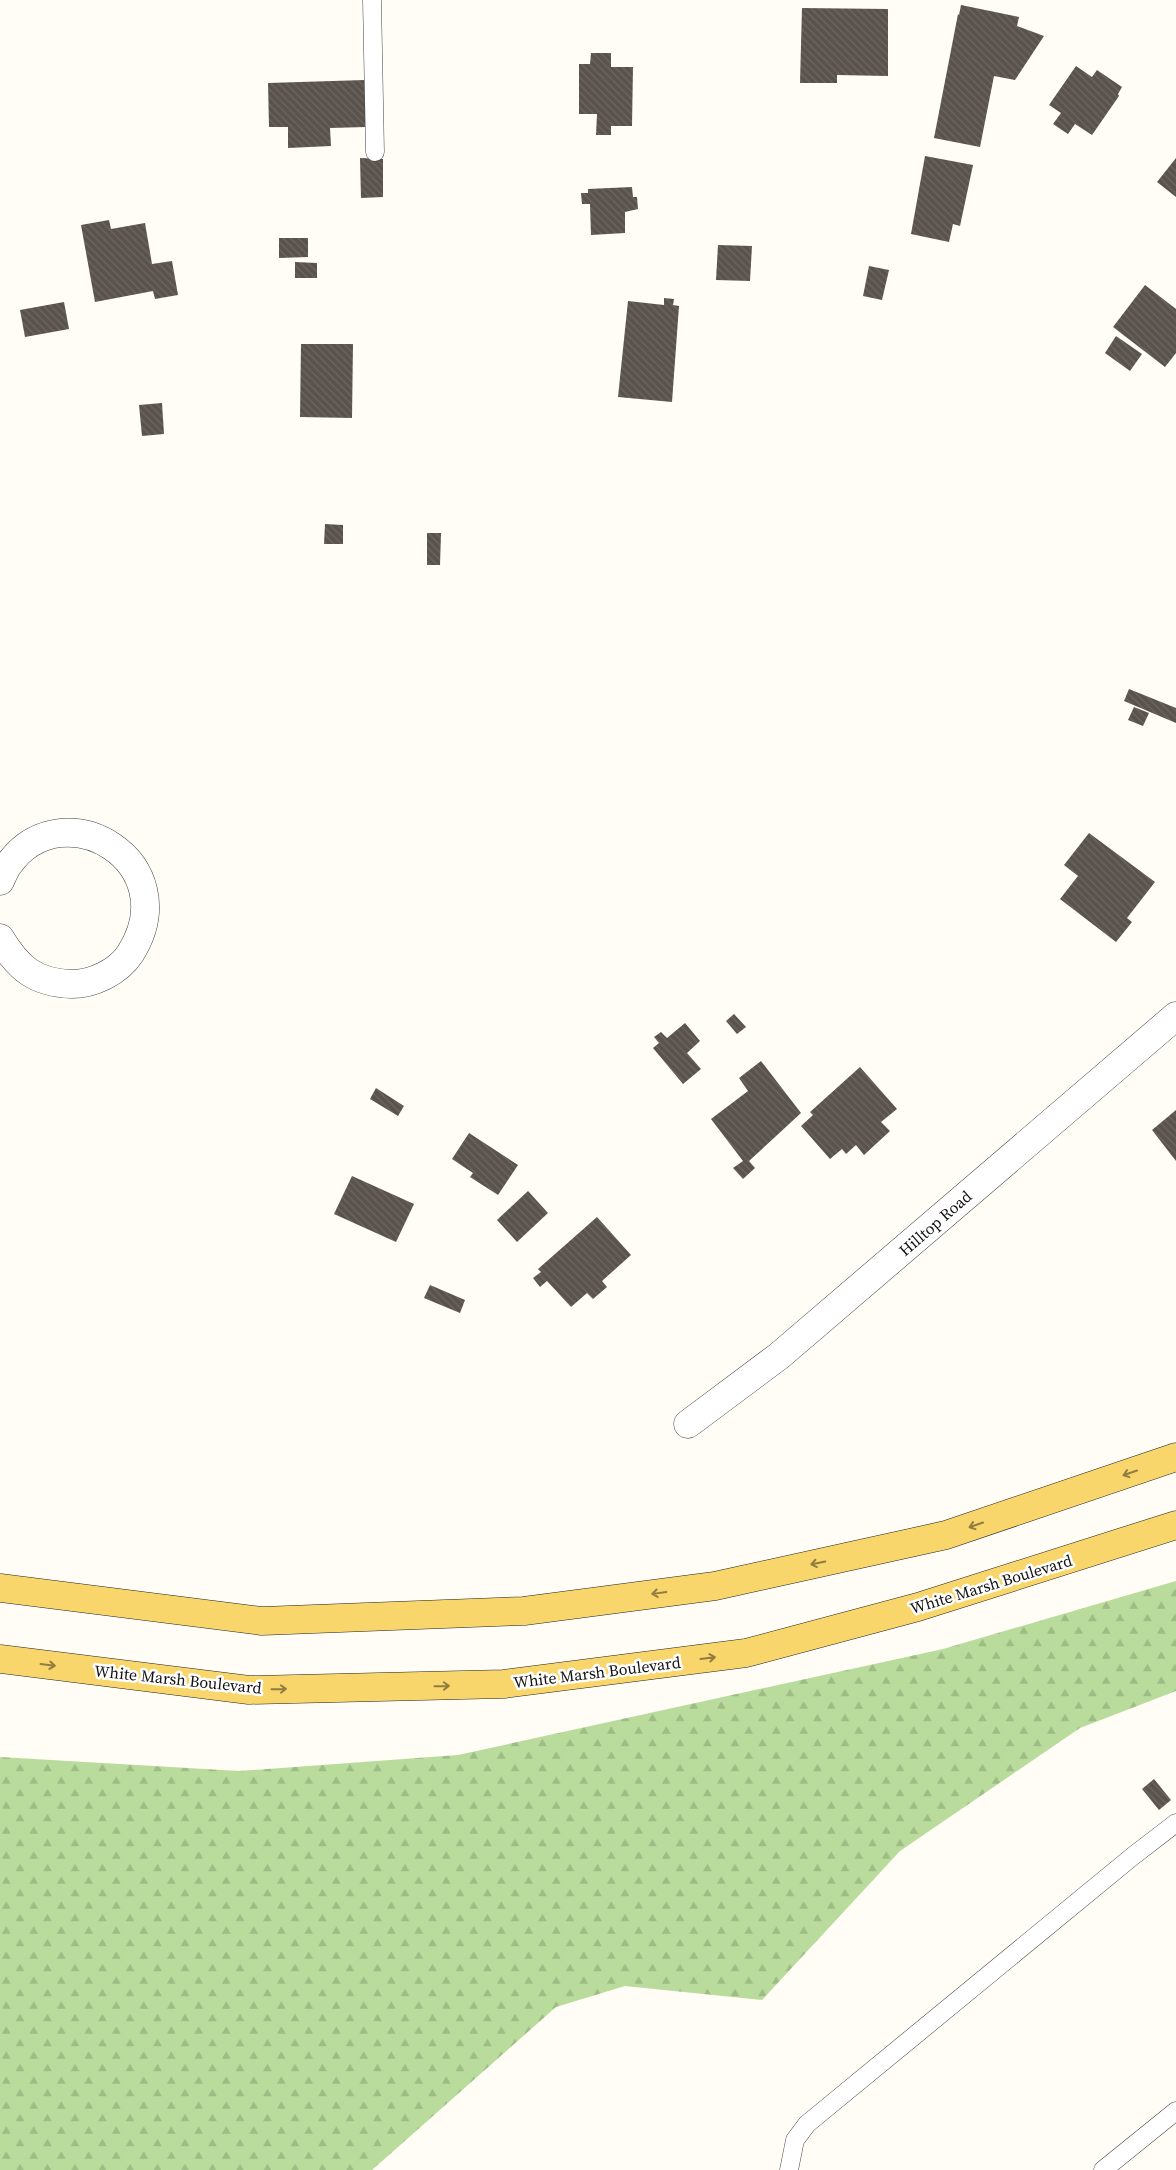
<svg xmlns="http://www.w3.org/2000/svg" width="1176" height="2170" viewBox="0 0 1176 2170" font-family="'Source Serif 4',serif">
<style>
.forest{fill:url(#forest-firs)}
.building{fill:url(#building-back-hatch)}
.lines{fill:none;stroke-linecap:round;stroke-linejoin:round}
.service-casing{stroke:#444;stroke-width:19}
.minor-casing{stroke:#444;stroke-width:29}
.primary-casing{stroke:#222;stroke-width:29}
.service{stroke:#fff;stroke-width:18}
.minor{stroke:#fff;stroke-width:28}
.primary{stroke:#f9d66b;stroke-width:28}
.oneway{stroke:#917d42}
.labels{text-anchor:middle;stroke-width:5;stroke-linejoin:round;paint-order:stroke}
.street-label{font-size:16px;fill:#111;stroke:#fff}
</style>
<defs>
<pattern id="forest-firs" width="22" height="20" patternUnits="userSpaceOnUse" patternTransform="scale(1.25)"><rect width="22" height="20" fill="#b9dc9c"/><path d="M5 1l3.5 6h-7zM16 11l3.5 6h-7z" fill="#9ebc85"/></pattern>
<pattern id="building-back-hatch" width="6" height="6" patternUnits="userSpaceOnUse" patternTransform="scale(1.25)"><rect width="6" height="6" fill="#5a524d"/><path d="M-1 5l2 2M0 0l6 6M5-1l2 2" fill="none" stroke="#6d6662"/></pattern>
</defs>
<rect width="100%" height="100%" fill="#fffdf5"/>
<path class="forest" d="M1176,1581V1691L1080,1728L900,1851L762,2000L625,1986L556,2007L372,2170H0V1757L239,1771L458,1755L943,1649Z"/>
<g class="building">
<path d="M961,5L1019,17L1017,26L1044,36L1015,80L994,76L980,147L934,138L958,14L959,15Z"/>
<path d="M802,8L888,9V76L837,75V83H800Z"/>
<path d="M591,53H611V67H633L632,126H611V135H596L597,114H579V64H590Z"/>
<path d="M1076,66L1092,77L1097,70L1122,87L1118,94L1119,96L1092,135L1075,124L1068,134L1053,124L1061,113L1049,105Z"/>
<path d="M365,80L366,127L330,128L331,146L288,148V127H269L268,83Z"/>
<path d="M925,156L973,165L960,226L953,224L949,242L911,234Z"/>
<path d="M360,158L383,159V197L361,198Z"/>
<path d="M1176,158V197L1157,182Z"/>
<path d="M632,187L633,197H637L638,209L625,212V233L591,235L590,204H582L581,193H588V189Z"/>
<path d="M109,220L111,229L145,223L152,264L172,261L178,295L155,299L153,291L95,302L81,225Z"/>
<path d="M279,238H308V257L279,258Z"/>
<path d="M718,245L752,246L750,281L716,280Z"/>
<path d="M295,262L317,263V278H295Z"/>
<path d="M869,266L889,270L882,300L863,296Z"/>
<path d="M1145,285L1176,309V353L1165,367L1113,327Z"/>
<path d="M664,298L674,299L673,305L679,306L672,402L618,397L628,301L664,305Z"/>
<path d="M64,302L69,329L25,337L20,310Z"/>
<path d="M1116,336L1142,354L1130,371L1105,353Z"/>
<path d="M301,344H353L352,418L300,417Z"/>
<path d="M162,403L164,434L142,436L139,405Z"/>
<path d="M325,524L343,525V544H324Z"/>
<path d="M427,533H441L440,565H427Z"/>
<path d="M1129,689L1176,708V723L1124,701Z"/>
<path d="M1134,707L1149,713L1143,726L1128,720Z"/>
<path d="M1089,833L1155,882L1127,918L1132,922L1116,942L1060,899L1078,876L1064,865Z"/>
<path d="M734,1014L746,1027L737,1034L726,1021Z"/>
<path d="M685,1023L700,1041L687,1053L701,1069L683,1084L653,1048L659,1043L654,1037L661,1032L667,1038Z"/>
<path d="M761,1061L801,1113L749,1161L755,1168L743,1179L733,1168L743,1161L711,1119L748,1091L739,1078Z"/>
<path d="M860,1067L897,1109L881,1122L890,1131L864,1155L856,1145L846,1154L842,1149L830,1159L801,1126L813,1115L810,1112Z"/>
<path d="M376,1088L404,1106L398,1116L370,1099Z"/>
<path d="M1176,1110V1161L1152,1130Z"/>
<path d="M469,1133L518,1165L498,1195L470,1177L473,1173L452,1159Z"/>
<path d="M352,1176L414,1204L396,1242L334,1214Z"/>
<path d="M528,1191L548,1213L517,1242L497,1220Z"/>
<path d="M597,1217L631,1255L602,1281L607,1287L593,1299L587,1293L571,1307L547,1281L540,1287L533,1278L541,1272L538,1269Z"/>
<path d="M430,1285L465,1300L460,1313L424,1298Z"/>
<path d="M1154,1779L1171,1800L1159,1810L1142,1789Z"/>
</g>
<g class="lines">
<g class="service-casing">
<g id="service">
<path d="M372,0L375,152"/>
<path d="M789,2170L795,2140L807,2124L1133,1856L1176,1823"/>
<path d="M1103,2170L1176,2111"/>
</g>
</g>
<g class="minor-casing">
<g id="minor">
<path d="M0,881C3,875 5,869 9,864C64,788 188,863 130,954C118,972 93,984 72,984C35,983 18,968 0,938"/>
<path d="M688,1424L779,1356L1176,1016"/>
</g>
</g>
<g class="primary-casing">
<g id="primary">
<path d="M0,1588L262,1621L524,1611L715,1586L946,1535L1176,1457"/>
<path d="M0,1659L249,1690L504,1684L746,1653L918,1607L1176,1525"/>
</g>
</g>
<use href="#service" class="service"/>
<use href="#minor" class="minor"/>
<use href="#primary" class="primary"/>
</g>
<defs><path id="oneway-shaft" d="M-6 0H5M1.5-3L5.5 0L1.5 3" fill="none" stroke-width="1.6" stroke-linecap="round" stroke-linejoin="round" transform="scale(1.25)"/></defs>
<g class="oneway">
<use href="#oneway-shaft" transform="translate(1130 1473) rotate(161)"/>
<use href="#oneway-shaft" transform="translate(976 1525) rotate(161)"/>
<use href="#oneway-shaft" transform="translate(818 1563) rotate(168)"/>
<use href="#oneway-shaft" transform="translate(659 1593) rotate(172)"/>
<use href="#oneway-shaft" transform="translate(708 1658) rotate(-7)"/>
<use href="#oneway-shaft" transform="translate(48 1665) rotate(7)"/>
<use href="#oneway-shaft" transform="translate(442 1686) rotate(-1)"/>
<use href="#oneway-shaft" transform="translate(279 1689) rotate(-1)"/>
</g>
<g class="labels">
<g class="street-label">
<text transform="translate(935 1223) rotate(-41)" y="6">Hilltop Road</text>
<text transform="translate(991 1584) rotate(-17)" y="6">White Marsh Boulevard</text>
<text transform="translate(597 1672) rotate(-7)" y="6">White Marsh Boulevard</text>
<text transform="translate(178 1679) rotate(6)" y="6">White Marsh Boulevard</text>
</g>
</g>
</svg>
